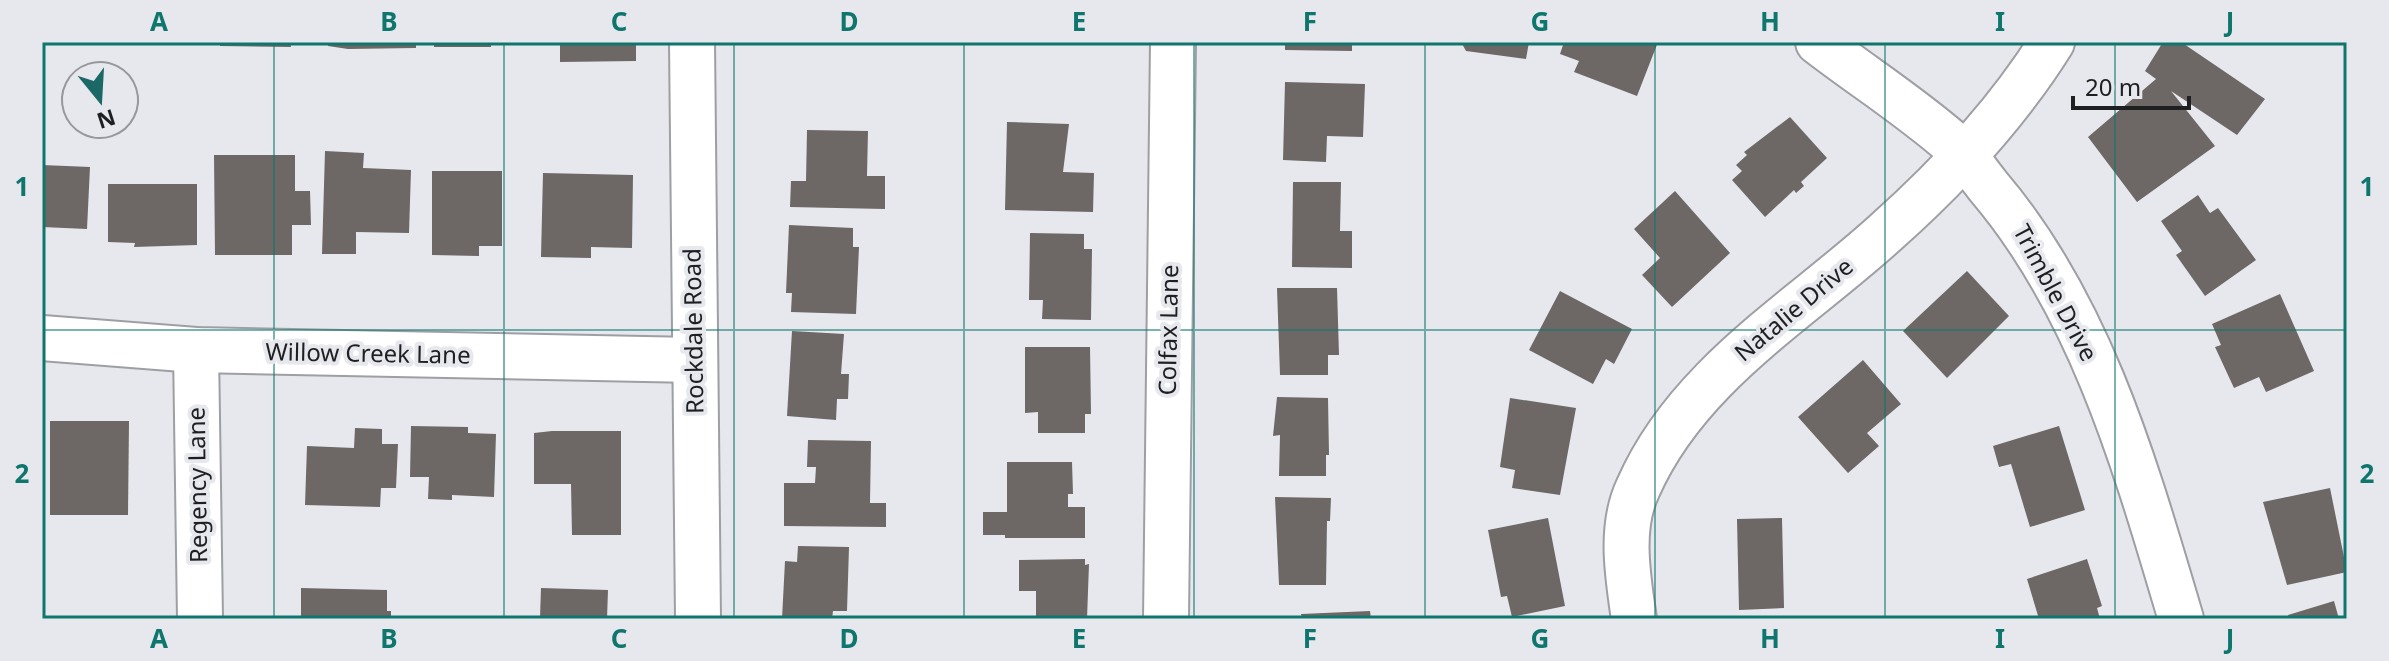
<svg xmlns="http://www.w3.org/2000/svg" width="2389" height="661" viewBox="0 0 2389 661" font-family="'Noto Sans',sans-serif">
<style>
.building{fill:#6d6765}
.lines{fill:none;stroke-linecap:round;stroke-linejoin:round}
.minor-casing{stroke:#9d9fa4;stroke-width:48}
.minor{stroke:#fff;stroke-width:44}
.grid{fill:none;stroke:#0f766e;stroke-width:2;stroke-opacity:0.55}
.labels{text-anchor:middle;stroke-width:8;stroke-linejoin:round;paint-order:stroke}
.street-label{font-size:24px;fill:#1e1f21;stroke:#e7e8ee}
.neatline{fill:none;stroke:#0f766e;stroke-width:3}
.grid-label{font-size:26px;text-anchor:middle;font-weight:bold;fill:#0f766e}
</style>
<rect width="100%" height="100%" fill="#e7e8ee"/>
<g class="building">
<path d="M220,42H290L291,47L220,46Z"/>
<path d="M328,42H416V48L348,49L328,46Z"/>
<rect x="434" y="42" width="57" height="5"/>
<path d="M560,42H636V61L560,62Z"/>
<path d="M1285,42H1352V51L1285,50Z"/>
<path d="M1461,42H1529L1526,59L1466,51Z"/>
<path d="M1564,42H1658L1637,96L1574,72L1579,61L1560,54Z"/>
<path d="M2163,42H2181L2265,99L2237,135L2171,91L2215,146L2137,202L2088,137L2156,79L2145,71Z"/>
<path d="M1285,82L1365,84L1363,137L1327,136L1326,162L1283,160Z"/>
<path d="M1790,117L1827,158L1801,182L1804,186L1796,193L1794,190L1765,217L1732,180L1742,171L1736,165L1747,155L1744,152Z"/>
<path d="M1007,122L1069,124L1063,172L1094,173L1093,212L1005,210Z"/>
<path d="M807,130L868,131L867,176H885V209L790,207L791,181H806Z"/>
<path d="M325,151L364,153L363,168L411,170L409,233L356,232V254H322Z"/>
<path d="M214,155H295V191H310L311,225H292V255H215Z"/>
<path d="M42,165L90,167L87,229L42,227Z"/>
<path d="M432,171H502V246H479V256L432,255Z"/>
<path d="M543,173L633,175L632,248L591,247V258L541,257Z"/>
<path d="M1293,182H1341L1340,231H1352V268L1292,267Z"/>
<path d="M108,184H197V245L134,247L135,243L108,242Z"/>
<path d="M1675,191L1730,253L1672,307L1642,275L1660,258L1634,229Z"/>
<path d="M2198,195L2210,213L2218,208L2256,260L2205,296L2176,255L2182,251L2161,221Z"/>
<path d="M789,225L853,228V247H859L856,314L791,312L792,293H786Z"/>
<path d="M1030,233L1084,234V249H1092L1091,320L1042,319L1043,300H1029Z"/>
<path d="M1967,271L2009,316L1947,378L1903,331Z"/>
<path d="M1277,288H1337L1339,355H1328V375H1280Z"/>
<path d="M1560,291L1632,329L1614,364L1606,359L1593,384L1529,350Z"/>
<path d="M2280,294L2314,371L2266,392L2259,377L2234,388L2215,347L2221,345L2212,324Z"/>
<path d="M792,331L844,334L841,374H849L848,399H837L836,420L787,416Z"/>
<path d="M1025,347H1090L1091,414H1085V433H1038V412L1025,413Z"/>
<path d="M1863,360L1901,404L1867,433L1879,446L1848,473L1798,417Z"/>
<path d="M1277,397L1328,398L1329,455H1326V476H1279L1280,435L1273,436Z"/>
<path d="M1510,398L1576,408L1560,495L1512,488L1515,470L1500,467Z"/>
<path d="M50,421H129L128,515H50Z"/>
<path d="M411,426L468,427V433L496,434L494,497L452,495V500L428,499L429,477H410Z"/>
<path d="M2059,426L2085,510L2030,527L2011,464L1999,467L1993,446Z"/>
<path d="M355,428L382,429V444H398L396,488H381L380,507L305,505L307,446L354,448Z"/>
<path d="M552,431H621V535H572L571,484H534V433Z"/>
<path d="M808,440L871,441L870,503H886V527L784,526V483H815L816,467H807Z"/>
<path d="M1007,462H1072L1073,494H1068V507H1085V538H1005V535H983V512H1007Z"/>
<path d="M2330,488L2347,572L2287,585L2263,502Z"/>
<path d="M1275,497L1331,498L1330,521H1327L1326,585H1279Z"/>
<path d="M1548,518L1565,606L1512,617L1507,596L1501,597L1488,530Z"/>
<path d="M1782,518L1784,608L1739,610L1737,519Z"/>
<path d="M798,546L849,547L847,611H833L832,619H782L785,561L797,562Z"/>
<path d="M1085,559V565L1089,564L1087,619H1036V591H1019V560Z"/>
<path d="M2087,559L2102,606L2097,608L2100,619H2039L2027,579Z"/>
<path d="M301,588L387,590V611H391V619H301Z"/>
<path d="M541,588L608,590L607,619L540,618Z"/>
<path d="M2334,601L2339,619H2289L2288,615Z"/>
<path d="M1370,611L1371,619H1302L1301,614Z"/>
</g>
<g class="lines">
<g class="minor-casing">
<g id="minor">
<path d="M692,42L698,619"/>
<path d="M1818,42C1862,76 1911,107 1953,144C1966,156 1977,172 1988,186C2092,308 2136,468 2181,619"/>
<path d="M42,338L196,350L694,360"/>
<path d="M196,350L200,619"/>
<path d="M1166,619L1173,42"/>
<path d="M1634,619C1628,577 1619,528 1638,488C1687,376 1798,312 1885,233C1948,177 2007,114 2052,42"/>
</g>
</g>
<use href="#minor" class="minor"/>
</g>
<path class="grid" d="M274,42V619M504,42V619M734,42V619M964,42V619M1194,42V619M1425,42V619M1655,42V619M1885,42V619M2115,42V619M42,330H2347"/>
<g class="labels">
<g class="street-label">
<text transform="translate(2055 293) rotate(62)" y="8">Trimble Drive</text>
<text transform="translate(1794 310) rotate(-40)" y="8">Natalie Drive</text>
<text transform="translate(1169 330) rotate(-89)" y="8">Colfax Lane</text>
<text transform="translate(694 331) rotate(-91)" y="8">Rockdale Road</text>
<text transform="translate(368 354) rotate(1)" y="8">Willow Creek Lane</text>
<text transform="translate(198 485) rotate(-91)" y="8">Regency Lane</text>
</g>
</g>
<rect width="2389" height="661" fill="none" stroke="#e7e8ee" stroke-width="88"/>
<g transform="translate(100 100) rotate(162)"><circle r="38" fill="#e7e8ee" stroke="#97989c" stroke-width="2"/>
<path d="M0-6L14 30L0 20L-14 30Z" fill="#1b6867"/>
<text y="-12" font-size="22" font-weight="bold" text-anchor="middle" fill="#1e1f21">N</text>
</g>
<path d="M2073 96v12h116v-12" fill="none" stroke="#1e1f21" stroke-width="4"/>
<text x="2085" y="96" font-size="24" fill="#1e1f21" stroke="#e7e8ee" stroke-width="6" paint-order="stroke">20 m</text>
<rect x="44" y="44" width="2301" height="573" class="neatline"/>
<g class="grid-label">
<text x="159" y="31">A</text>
<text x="389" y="31">B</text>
<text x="619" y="31">C</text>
<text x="849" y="31">D</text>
<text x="1079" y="31">E</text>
<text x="1310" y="31">F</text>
<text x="1540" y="31">G</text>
<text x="1770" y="31">H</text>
<text x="2000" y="31">I</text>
<text x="2230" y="31">J</text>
<text x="22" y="196">1</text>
<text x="2367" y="196">1</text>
<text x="22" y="483">2</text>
<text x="2367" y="483">2</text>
<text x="159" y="648">A</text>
<text x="389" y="648">B</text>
<text x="619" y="648">C</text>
<text x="849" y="648">D</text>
<text x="1079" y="648">E</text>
<text x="1310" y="648">F</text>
<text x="1540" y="648">G</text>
<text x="1770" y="648">H</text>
<text x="2000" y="648">I</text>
<text x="2230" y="648">J</text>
</g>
</svg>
